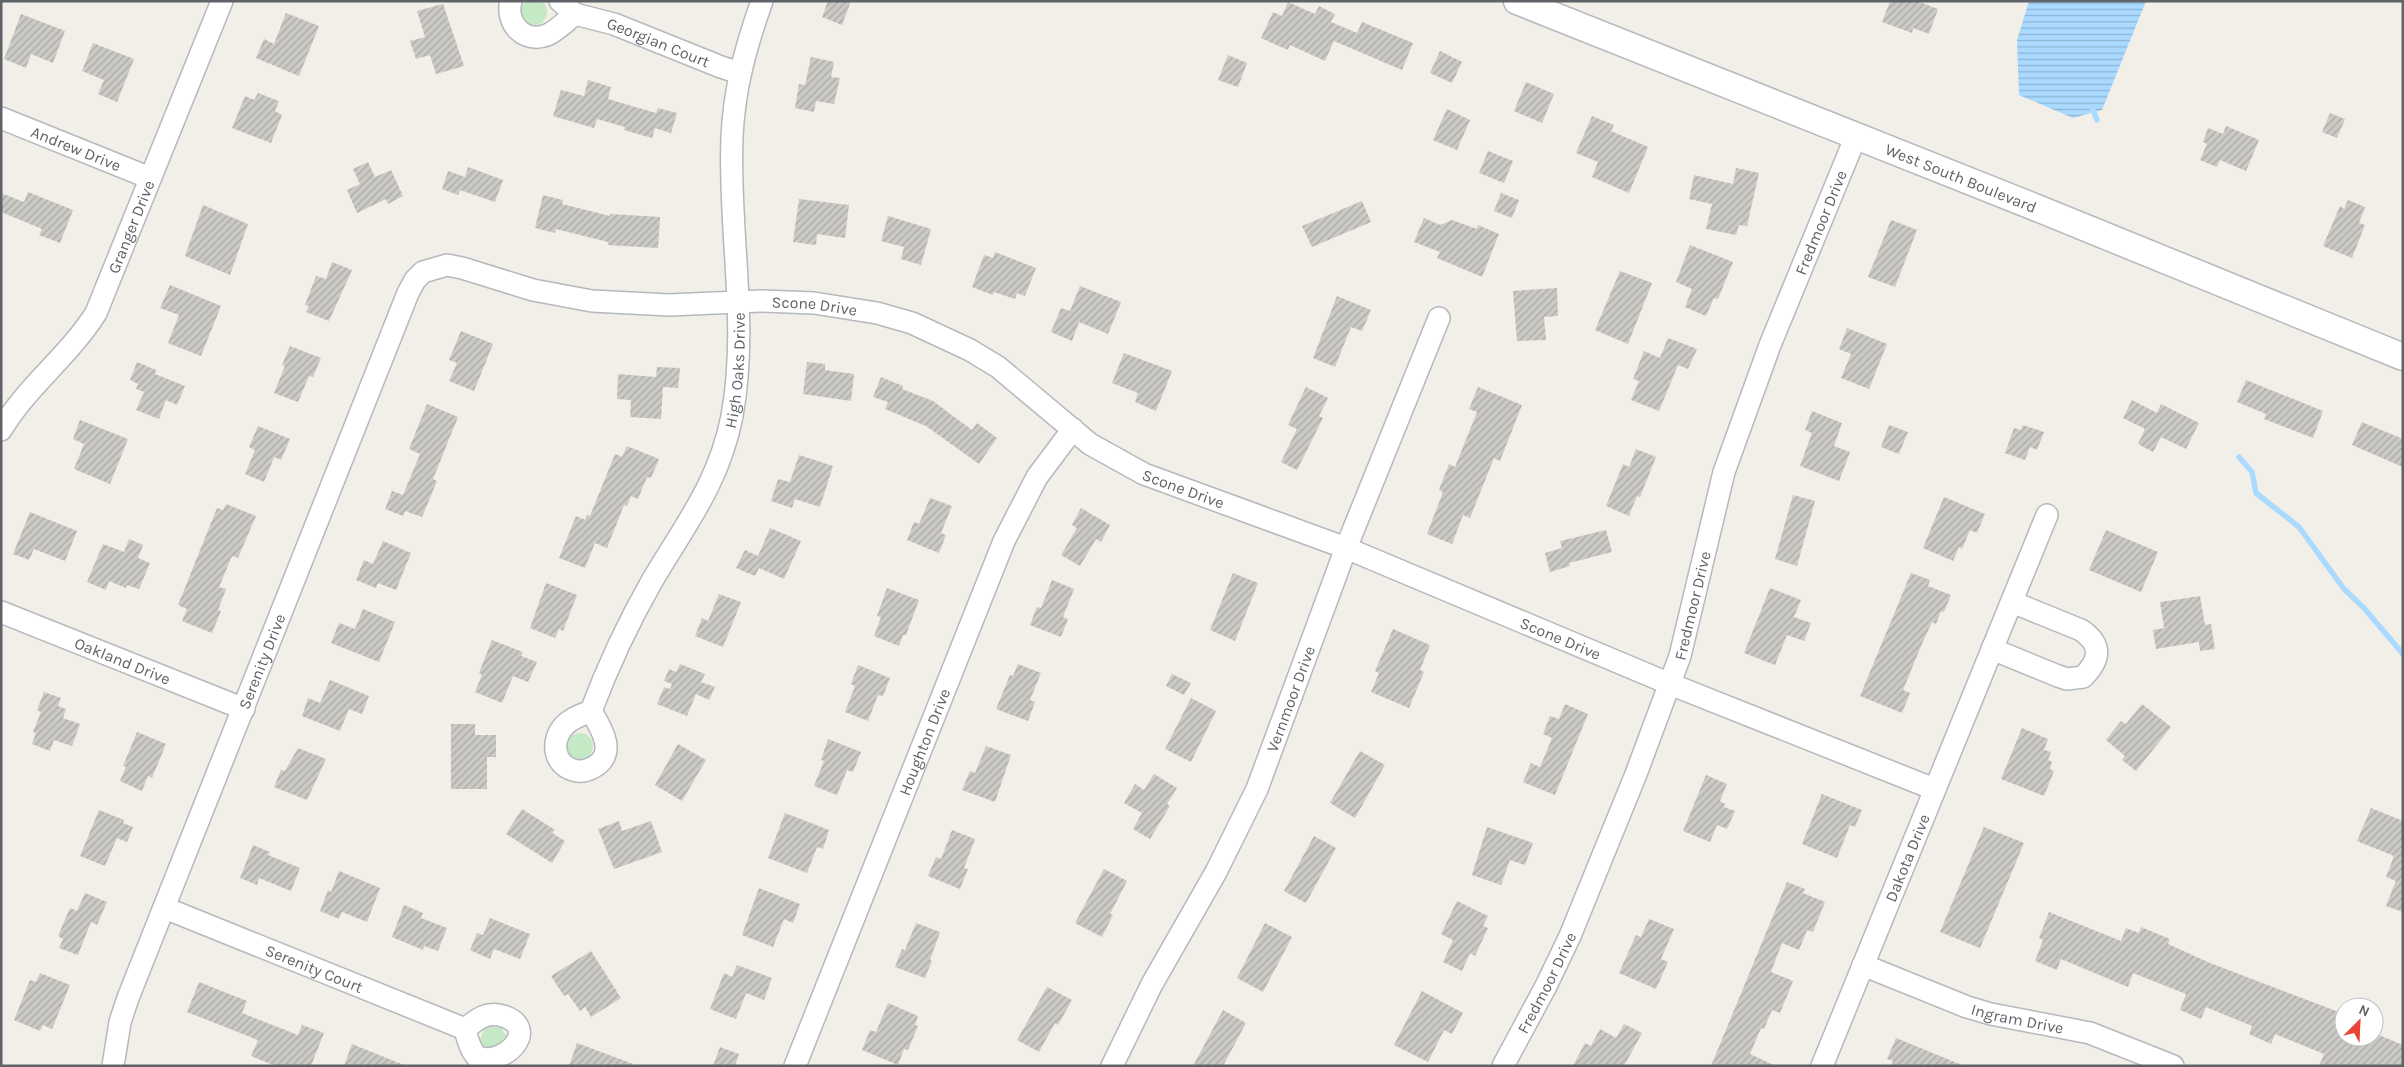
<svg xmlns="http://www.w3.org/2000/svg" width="2404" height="1067" viewBox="0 0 2404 1067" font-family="Karla,sans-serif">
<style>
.green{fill:#c5e8c5}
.water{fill:url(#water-rules)}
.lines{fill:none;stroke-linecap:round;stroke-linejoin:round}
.stream{stroke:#aadaff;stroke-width:5.5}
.building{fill:url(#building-hatch)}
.minor-casing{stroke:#b5b8bc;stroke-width:24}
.tertiary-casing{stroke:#b5b8bc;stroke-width:29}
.minor{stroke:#fff;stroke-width:21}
.tertiary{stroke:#fff;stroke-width:26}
.labels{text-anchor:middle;stroke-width:5;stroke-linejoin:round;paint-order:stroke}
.street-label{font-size:16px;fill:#5f6368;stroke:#fff}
</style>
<defs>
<pattern id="water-rules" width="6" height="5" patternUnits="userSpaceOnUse" patternTransform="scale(1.25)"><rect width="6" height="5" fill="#aadaff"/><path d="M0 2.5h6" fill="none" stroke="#8eb4d2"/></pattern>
<pattern id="building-hatch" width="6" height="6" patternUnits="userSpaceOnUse" patternTransform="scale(1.25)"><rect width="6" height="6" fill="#cccac5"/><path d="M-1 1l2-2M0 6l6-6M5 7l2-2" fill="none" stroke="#a9a8a4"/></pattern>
</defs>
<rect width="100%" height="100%" fill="#f1efe8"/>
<g class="green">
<circle cx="534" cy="12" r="13"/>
<circle cx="580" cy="746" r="13"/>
<path d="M489,1026L501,1028L507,1037L506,1043L486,1050L480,1040L484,1029Z"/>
</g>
<path class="water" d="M2029,1H2146L2102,110L2073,118L2019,95L2017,40Z"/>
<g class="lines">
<g class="stream">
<path d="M2092,107L2097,120"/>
<path d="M2239,457L2252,472L2256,493L2299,527L2344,589L2364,608L2403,654"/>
</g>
</g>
<g class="building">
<path d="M828,1H851L842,25L822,17Z"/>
<path d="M1890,1H1917L1938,9L1929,34L1913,28L1912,33L1882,22Z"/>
<path d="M1288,2L1315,14L1319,6L1335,14L1331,22L1357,33L1362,22L1413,43L1402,70L1334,41L1325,61L1290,45L1288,50L1261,38L1273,12L1282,16Z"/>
<path d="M443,4L464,66L436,74L430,55L416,59L410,41L425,37L417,11Z"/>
<path d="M286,13L319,26L299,76L256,58L264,39L274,44Z"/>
<path d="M21,14L65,31L53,63L31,54L26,68L4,59Z"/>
<path d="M93,43L134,59L117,102L98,94L104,80L82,71Z"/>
<path d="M1440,51L1462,62L1452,83L1430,73Z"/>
<path d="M1228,55L1247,63L1238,87L1218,80Z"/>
<path d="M811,57L834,62L831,77L840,78L834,104L816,101L814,112L795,108L799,84L805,85Z"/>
<path d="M588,80L611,87L608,99L656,113L658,108L677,113L671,133L655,128L652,138L624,130L625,127L597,119L594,128L553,116L561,90L584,96Z"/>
<path d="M1526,82L1554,94L1542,123L1514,111Z"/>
<path d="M258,93L279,101L275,111L282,115L271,143L232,128L245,96L254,100Z"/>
<path d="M1447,109L1470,120L1457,150L1433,140Z"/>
<path d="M2330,113L2345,119L2337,138L2322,132Z"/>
<path d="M1592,116L1614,125L1611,131L1648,147L1629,193L1592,177L1598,162L1576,153Z"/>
<path d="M2226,126L2259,140L2246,171L2220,160L2217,167L2200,160L2207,144L2203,142L2208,128L2223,134Z"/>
<path d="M1488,151L1513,161L1504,183L1479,173Z"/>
<path d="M368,162L375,177L391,170L403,196L388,204L386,199L357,213L347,190L360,184L353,169Z"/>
<path d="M468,167L503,180L495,202L460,190L462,186L458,195L442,189L448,171L465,177Z"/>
<path d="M1736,168L1759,173L1747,226L1739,225L1736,235L1706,229L1712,204L1689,199L1694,175L1733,184Z"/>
<path d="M28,192L73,210L60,243L39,235L42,229L1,212V193L24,202Z"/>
<path d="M1501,193L1519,200L1512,218L1494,211Z"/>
<path d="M543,195L563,200L562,204L610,216V214L660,217L658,248L608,245V242L556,229L555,233L535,228Z"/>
<path d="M799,199L849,205L845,238L817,234L816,245L793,242Z"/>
<path d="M2348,200L2365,207L2359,223L2365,225L2352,258L2323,246L2340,206L2344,209Z"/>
<path d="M1362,201L1371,222L1312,247L1302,226Z"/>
<path d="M203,205L248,224L230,275L185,256Z"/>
<path d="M888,216L931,229L921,265L901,259L904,247L881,241Z"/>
<path d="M1424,218L1440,225L1452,220L1477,229L1478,225L1499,234L1482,277L1437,258L1440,252L1414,242Z"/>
<path d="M1891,220L1917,230L1895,287L1868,277Z"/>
<path d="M1690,245L1733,262L1718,299L1714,298L1706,316L1685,307L1692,289L1676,282Z"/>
<path d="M995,252L1036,268L1025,296L1017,293L1015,299L994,292L993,295L972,287L984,255L993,258Z"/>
<path d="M332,262L352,270L329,321L306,312L309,306L305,305L316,276L326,279Z"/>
<path d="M1620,271L1652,283L1628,344L1595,330Z"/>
<path d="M170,285L221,306L201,356L168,343L179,315L160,308Z"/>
<path d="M1080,286L1121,302L1108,334L1079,322L1072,341L1051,332L1061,308L1070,311Z"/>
<path d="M1557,288L1558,316L1544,317L1546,340L1517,341L1513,291Z"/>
<path d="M1337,296L1371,310L1362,331L1351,327L1335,367L1313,358Z"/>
<path d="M1847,328L1887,344L1869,389L1841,378L1851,354L1839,349Z"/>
<path d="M461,331L493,344L474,391L449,381L457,363L449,360Z"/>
<path d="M1668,338L1697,349L1688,369L1678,365L1659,411L1631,400L1639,381L1633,379L1644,351L1660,358Z"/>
<path d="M290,346L321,358L313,377L309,376L298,402L274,393L285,366L282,365Z"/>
<path d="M1124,353L1172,371L1156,411L1135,402L1138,393L1112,383Z"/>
<path d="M137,362L156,370L155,374L185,386L177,405L166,400L159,419L136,410L144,392L136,389L138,384L130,380Z"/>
<path d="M807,362L825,364V370L854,374L851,401L803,394Z"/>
<path d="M657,367L680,368L678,388L663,387L661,419L630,417L631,400L617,399L618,374L656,377Z"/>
<path d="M881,377L903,386L902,389L933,401L972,430L977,423L997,438L979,464L926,426L885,409L888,402L873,397Z"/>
<path d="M2246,380L2323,411L2313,438L2264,419L2266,414L2237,402Z"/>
<path d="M1306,387L1328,398L1319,416L1323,418L1297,470L1281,462L1297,429L1288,425Z"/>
<path d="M1478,387L1522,405L1500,461L1494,458L1470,518L1463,515L1452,544L1427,534L1443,492L1439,490L1449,464L1455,467L1477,412L1469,409Z"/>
<path d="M2132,400L2157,413L2161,404L2199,423L2186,449L2161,437L2153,452L2138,444L2145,429L2123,418Z"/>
<path d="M427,404L458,417L433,479L437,481L422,517L405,511L403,516L385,509L392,491L403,495L420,454L409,449Z"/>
<path d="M1812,411L1842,423L1834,446L1850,452L1839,481L1800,466L1812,433L1805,430Z"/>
<path d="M80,420L128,439L110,484L74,469L84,444L73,439Z"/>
<path d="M2362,422L2403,439V467L2352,445Z"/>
<path d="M1889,425L1908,432L1899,454L1881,447Z"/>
<path d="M2023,425L2044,432L2037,450L2030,447L2025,460L2005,453L2014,428L2021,430Z"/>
<path d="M258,426L290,439L281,460L274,457L264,482L245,474L255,450L249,447Z"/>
<path d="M627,446L659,459L651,478L647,477L638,499L631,496L627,506L624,505L607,548L595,543L585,568L559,558L576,516L585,520L587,515L590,516L615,454L622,457Z"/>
<path d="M1636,449L1656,457L1640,497L1637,496L1629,516L1606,506L1623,464L1629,467Z"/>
<path d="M799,455L833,466L820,507L795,499L792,508L771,501L778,479L790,482Z"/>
<path d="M1793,495L1815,501L1797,566L1775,559Z"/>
<path d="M1944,497L1985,514L1977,533L1970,530L1962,549L1959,547L1953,561L1923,548Z"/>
<path d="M930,498L952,506L941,533L946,535L939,553L907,540L914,522L919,524Z"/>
<path d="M226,504L256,516L238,558L232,556L219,587L226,589L218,610L221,611L212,633L182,621L187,609L178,605L217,508L223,510Z"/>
<path d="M1081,508L1110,525L1101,542L1096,539L1080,566L1061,555L1077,528L1072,525Z"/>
<path d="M30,512L77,531L65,561L34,549L29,560L13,554Z"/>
<path d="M770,528L801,541L784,579L759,568L755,576L736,568L745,550L758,556Z"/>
<path d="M1606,530L1612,552L1569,563L1570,566L1550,572L1545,553L1562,548L1560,541Z"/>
<path d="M2106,530L2158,552L2141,592L2089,570Z"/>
<path d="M129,539L143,545L138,558L150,563L139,589L127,585L126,588L109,581L106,590L87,582L103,544L124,552Z"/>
<path d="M383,541L411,553L396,590L378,583L376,588L356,580L364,560L373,564Z"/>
<path d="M1233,573L1258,583L1235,641L1210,630Z"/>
<path d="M1911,573L1930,580L1928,586L1951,595L1944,612L1941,611L1936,624L1932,622L1921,646L1903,690L1910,693L1902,713L1860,696Z"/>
<path d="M1052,580L1074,589L1063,617L1068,619L1061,637L1030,625L1037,607L1041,608Z"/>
<path d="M546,583L577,595L563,631L559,629L555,638L530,628Z"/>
<path d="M887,588L919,600L906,635H903L899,646L874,636L881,617L877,616Z"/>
<path d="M1770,588L1801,600L1794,617L1811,623L1804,641L1787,635L1775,665L1744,653Z"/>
<path d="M719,594L741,602L723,647L695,636L702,618L708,621Z"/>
<path d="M2200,596L2205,625L2211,624L2215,649L2200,651L2199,642L2156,649L2153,630L2164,628L2160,602Z"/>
<path d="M363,609L395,622L379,662L331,643L339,623L355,629Z"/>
<path d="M1393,629L1430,645L1420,670L1424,672L1409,708L1371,692L1379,673L1375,671Z"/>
<path d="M492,640L523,652L521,656L537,662L528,682L513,676L502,703L475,692L482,675L479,673Z"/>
<path d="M680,664L705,674L701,682L715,687L709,700L696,694L687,716L657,704L664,687L670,689L672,684L664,681L669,669L676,672Z"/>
<path d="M1018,664L1041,673L1030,700L1035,702L1028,721L996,709L1010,675L1013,676Z"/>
<path d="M858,665L890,678L883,696L878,695L868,721L845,712L855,686L851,684Z"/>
<path d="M1172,674L1191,683L1184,695L1166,686Z"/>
<path d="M330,680L369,696L362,714L349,709L340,731L302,716L308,698L320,703Z"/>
<path d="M44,692L61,698L58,706L66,709L63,718L80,724L72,746L54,740L50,751L32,744L36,733L33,732L41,712L37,710Z"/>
<path d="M1191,698L1216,711L1191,762L1165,749Z"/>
<path d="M1565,704L1588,714L1555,795L1523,782L1531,763L1540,767L1552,738L1543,734L1550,716L1559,719Z"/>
<path d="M2142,704L2171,727L2136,771L2122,760L2125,756L2106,740L2121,721L2126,724Z"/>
<path d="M451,724H475V735H496V757H487V789H451Z"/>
<path d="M2022,728L2048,739L2044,750L2051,752L2048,760L2052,762L2050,769L2054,771L2044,796L2001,779Z"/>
<path d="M137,732L166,744L152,778L148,776L142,791L120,781L126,767L123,766Z"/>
<path d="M828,739L861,752L853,772L847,770L837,795L814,786L824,761L821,760Z"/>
<path d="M678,744L706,760L682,801L655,785Z"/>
<path d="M986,746L1011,755L995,802L962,790L970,771L975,773Z"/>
<path d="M298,748L326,759L307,800L274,787L281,770L285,771Z"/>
<path d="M1360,751L1385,765L1355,818L1330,803Z"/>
<path d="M1154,774L1177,788L1167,804L1170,806L1150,839L1133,829L1142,813L1124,803L1135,784L1144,790Z"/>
<path d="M1706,775L1727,784L1720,801L1725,804L1724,807L1735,811L1727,829L1717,825L1710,842L1683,831Z"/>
<path d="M1822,794L1862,810L1855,827L1850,825L1837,858L1802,844Z"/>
<path d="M2371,808L2403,821V912L2386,906L2396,881L2386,877L2394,856L2357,841Z"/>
<path d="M522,809L555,830L552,833L565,841L552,863L506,834Z"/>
<path d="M99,810L124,820L123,823L133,827L127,842L117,838L105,866L80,856Z"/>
<path d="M785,813L829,830L823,849L817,847L807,873L768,858Z"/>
<path d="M619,821L622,831L651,821L662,852L614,869L598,829Z"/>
<path d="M1487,827L1533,843L1525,865L1510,860L1501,885L1472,875Z"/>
<path d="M1984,827L2024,843L1980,948L1940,932Z"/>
<path d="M952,830L975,839L964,868L968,869L960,889L928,876L936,857L941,859Z"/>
<path d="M1314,836L1336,848L1306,903L1284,891Z"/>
<path d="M253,845L270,852L268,855L300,868L291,891L259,878L257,885L240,878Z"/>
<path d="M1104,869L1127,881L1110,914L1113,915L1102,937L1075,923Z"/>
<path d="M339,871L380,888L367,922L342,912L339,919L320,911L328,890L331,892Z"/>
<path d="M1787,882L1805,889L1803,893L1825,902L1813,932L1807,930L1799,950L1782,943L1771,972L1793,981L1780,1013L1772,1010L1764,1029L1761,1028L1750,1054L1776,1066H1711Z"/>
<path d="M759,888L800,904L793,923L784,919L773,947L742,935Z"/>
<path d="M85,893L107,902L97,925L91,922L78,955L59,948L63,939L58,936L70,908L77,911Z"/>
<path d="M1457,901L1488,916L1483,926L1488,928L1475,956L1470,953L1462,971L1443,962L1453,940L1441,934Z"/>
<path d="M404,905L423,913L421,918L447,928L438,951L424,946L423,950L392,937Z"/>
<path d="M2049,912L2121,941L2126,928L2139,933L2141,927L2170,939L2168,944L2210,963L2344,1014V1037H2374V1033L2403,1045V1066H2319L2324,1054L2275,1034L2271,1044L2249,1034L2252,1026L2206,1007L2201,1019L2180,1010L2186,994L2133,973L2128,987L2061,959L2057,970L2035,961L2043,940L2039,938Z"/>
<path d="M490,918L530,934L520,959L494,949L490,959L470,950L477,933L483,935Z"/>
<path d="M1649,919L1674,929L1661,959L1668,962L1656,989L1619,973L1636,935L1641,937Z"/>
<path d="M916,923L940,932L930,960L932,961L925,978L895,967L902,949L905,950Z"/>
<path d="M1265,923L1292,937L1263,992L1237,978Z"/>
<path d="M591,951L621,998L591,1017L585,1007L580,1011L568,994L564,996L551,976Z"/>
<path d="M737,965L772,978L764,1000L746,993L736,1019L710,1009L724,973L732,977Z"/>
<path d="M40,973L70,985L52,1029L43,1025L40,1031L14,1020L30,980L36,982Z"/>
<path d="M199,982L247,1001L242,1013L298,1035L302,1025L324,1033L311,1066H276L251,1056L258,1040L187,1012Z"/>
<path d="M1047,987L1072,1000L1058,1025L1055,1023L1039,1052L1017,1040Z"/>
<path d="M1422,991L1463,1013L1452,1034L1444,1030L1428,1062L1394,1045Z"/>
<path d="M888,1003L918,1016L915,1025L918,1026L908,1050L904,1049L898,1065L862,1050L870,1030L876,1032Z"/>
<path d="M1223,1010L1246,1023L1223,1066H1193Z"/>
<path d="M1624,1024L1642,1033L1624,1066H1573L1585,1043L1591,1046L1600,1029L1616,1038Z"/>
<path d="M1896,1038L1962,1065V1066H1891L1893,1061L1887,1059Z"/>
<path d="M577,1043L633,1064V1066H569Z"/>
<path d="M352,1044L404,1065V1066H344Z"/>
<path d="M720,1047L739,1054L735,1066H713Z"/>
</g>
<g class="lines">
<g class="minor-casing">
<g id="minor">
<path d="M511,1C505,23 524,44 547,35C557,31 566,21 575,14"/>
<path id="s1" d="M560,1L575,14L614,24L721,67L740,73"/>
<path id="s2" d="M1,118L150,178"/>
<path id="s3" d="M1,430C27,386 69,356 96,313L222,1"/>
<path id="s4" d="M1,612L244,709"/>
<path d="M1992,649L2058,676L2067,679L2083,677C2100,660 2103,645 2081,630L2012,602"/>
<path id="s5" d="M591,711C602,729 618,755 592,768C586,771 579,772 573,770C553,764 551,740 564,726C571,718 582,715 591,711C608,666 628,623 652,581C685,525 719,483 732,416C749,323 728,230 732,137C734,89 746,46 762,1"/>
<path id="s6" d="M165,908L465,1029C467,1038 470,1050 477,1057C505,1067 541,1028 503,1016C487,1011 477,1019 465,1029"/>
<path id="s7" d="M1863,965L1967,1007L1991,1014L2090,1033L2173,1066"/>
<path id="s8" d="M113,1066L120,1022L128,998L408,293L415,280L423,272L447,265L462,268L533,290L592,301L669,305L761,301L814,303L877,313L912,323L970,350L998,367L1090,444L1144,474L1346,548L1670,684L1934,789"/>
<path id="s9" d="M795,1066L1004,541L1037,477L1073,429"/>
<path id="s10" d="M1112,1066L1152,984L1216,872L1257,789L1346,548L1439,318"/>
<path id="s11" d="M1503,1066L1546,986L1570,936L1636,774L1680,656L1724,472L1770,345L1856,136"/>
<path id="s12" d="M1822,1066L2047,515"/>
</g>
</g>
<g class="tertiary-casing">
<g id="tertiary">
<path id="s13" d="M1517,1L2037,208L2403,357"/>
</g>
</g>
<use href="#minor" class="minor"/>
<use href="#tertiary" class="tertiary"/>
</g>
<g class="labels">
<g class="street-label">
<text dy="6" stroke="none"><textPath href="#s1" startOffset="108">Georgian Court</textPath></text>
<text dy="6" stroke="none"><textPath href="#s2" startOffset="81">Andrew Drive</textPath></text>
<text dy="6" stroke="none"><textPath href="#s13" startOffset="478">West South Boulevard</textPath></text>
<text dy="6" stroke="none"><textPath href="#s11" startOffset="904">Fredmoor Drive</textPath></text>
<text dy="6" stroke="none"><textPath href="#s3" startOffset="244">Granger Drive</textPath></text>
<text dy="6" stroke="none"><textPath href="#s8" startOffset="1252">Scone Drive</textPath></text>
<text dy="6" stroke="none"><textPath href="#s5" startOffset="545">High Oaks Drive</textPath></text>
<text dy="6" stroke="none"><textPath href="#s8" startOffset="1672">Scone Drive</textPath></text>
<text dy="6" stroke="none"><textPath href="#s11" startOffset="499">Fredmoor Drive</textPath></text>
<text dy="6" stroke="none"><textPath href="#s8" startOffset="2078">Scone Drive</textPath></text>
<text dy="6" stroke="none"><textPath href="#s4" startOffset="131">Oakland Drive</textPath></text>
<text dy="6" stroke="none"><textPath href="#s8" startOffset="432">Serenity Drive</textPath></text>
<text dy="6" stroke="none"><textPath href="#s10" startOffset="409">Vernmoor Drive</textPath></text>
<text dy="6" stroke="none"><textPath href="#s9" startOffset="349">Houghton Drive</textPath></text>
<text dy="6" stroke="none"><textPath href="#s12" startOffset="225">Dakota Drive</textPath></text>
<text dy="6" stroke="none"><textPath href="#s6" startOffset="161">Serenity Court</textPath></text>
<text dy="6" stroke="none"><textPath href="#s11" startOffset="94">Fredmoor Drive</textPath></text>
<text dy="6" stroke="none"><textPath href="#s7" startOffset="164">Ingram Drive</textPath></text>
</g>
</g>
<rect width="2404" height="1067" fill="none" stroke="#5f6368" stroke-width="5"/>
<g transform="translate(2359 1022) rotate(24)"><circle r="24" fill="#ffffff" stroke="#bfc1c3"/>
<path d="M0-4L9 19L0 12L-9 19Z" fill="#ea4335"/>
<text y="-8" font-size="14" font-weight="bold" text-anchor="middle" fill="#5f6368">N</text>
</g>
</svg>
